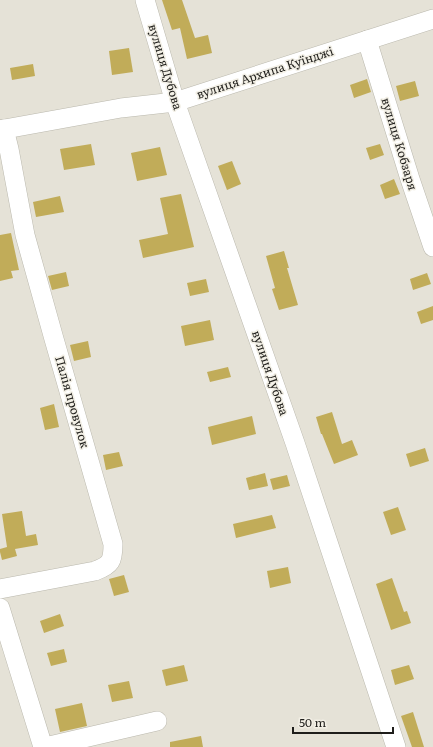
<svg xmlns="http://www.w3.org/2000/svg" width="433" height="747" viewBox="0 0 433 747" font-family="Literata,serif">
<style>
.building{fill:#c1ac59}
.lines{fill:none;stroke-linecap:round;stroke-linejoin:round}
.minor-casing{stroke:#bab8ad;stroke-width:20}
.minor{stroke:#fff;stroke-width:19}
.labels{text-anchor:middle;stroke-width:3;stroke-linejoin:round;paint-order:stroke}
.street-label{font-size:12px;fill:#1e1d1a;stroke:#f2efe5}
</style>
<rect width="100%" height="100%" fill="#e5e2d7"/>
<g class="building">
<path d="M162,0H182L195,38L208,35L212,53L187,59L180,28L172,30Z"/>
<path d="M129,48L133,72L112,75L109,51Z"/>
<path d="M33,64L35,76L12,80L10,68Z"/>
<path d="M367,79L371,92L354,98L350,85Z"/>
<path d="M415,81L419,96L400,101L396,86Z"/>
<path d="M91,144L95,165L64,170L60,149Z"/>
<path d="M380,144L384,155L370,160L366,148Z"/>
<path d="M160,147L167,175L137,181L131,153Z"/>
<path d="M232,161L241,184L227,190L218,166Z"/>
<path d="M394,179L400,194L385,199L380,185Z"/>
<path d="M181,194L194,247L143,258L139,240L168,234L160,198Z"/>
<path d="M60,196L64,212L36,217L33,202Z"/>
<path d="M11,233L19,270L11,271L13,278L0,281V235Z"/>
<path d="M284,251L289,268H287L298,305L279,310L272,289L275,288L266,256Z"/>
<path d="M66,272L69,286L52,290L48,276Z"/>
<path d="M427,273L431,284L413,290L410,279Z"/>
<path d="M206,279L209,292L190,296L187,283Z"/>
<path d="M433,306V320L421,324L417,312Z"/>
<path d="M210,320L214,340L185,346L181,326Z"/>
<path d="M88,341L91,357L74,361L70,345Z"/>
<path d="M228,367L231,377L210,382L207,372Z"/>
<path d="M54,404L59,427L45,430L40,408Z"/>
<path d="M332,412L342,444L352,440L358,455L334,464L322,434H321L316,417Z"/>
<path d="M252,416L256,434L212,445L208,427Z"/>
<path d="M425,448L429,461L410,467L406,454Z"/>
<path d="M119,452L123,466L106,470L103,455Z"/>
<path d="M265,473L268,486L249,490L246,478Z"/>
<path d="M287,475L290,486L273,490L270,479Z"/>
<path d="M398,507L406,530L391,535L383,512Z"/>
<path d="M22,511L26,536L36,534L38,545L15,549L17,556L2,560L0,552V549L7,547L2,514Z"/>
<path d="M272,515L276,528L236,538L233,524Z"/>
<path d="M288,567L291,583L270,588L267,571Z"/>
<path d="M124,575L129,592L114,596L109,579Z"/>
<path d="M392,578L404,612L407,611L411,623L391,630L376,584Z"/>
<path d="M60,614L64,626L44,633L40,621Z"/>
<path d="M64,649L67,662L51,666L47,653Z"/>
<path d="M184,665L188,681L166,686L162,670Z"/>
<path d="M409,665L414,679L395,685L391,670Z"/>
<path d="M129,681L133,698L112,702L108,685Z"/>
<path d="M82,703L87,726L60,732L55,709Z"/>
<path d="M413,712L424,747H412L401,716Z"/>
<path d="M201,736L203,747H170V742Z"/>
</g>
<g class="lines">
<g class="minor-casing">
<g id="minor">
<path d="M145,0L175,102L295,443L396,747"/>
<path d="M367,40L410,179L433,247"/>
<path d="M0,130L121,108L175,102L433,19"/>
<path d="M0,589L95,571C111,565 113,561 113,544L54,339L25,235L9,149L4,129"/>
<path d="M0,608L43,747"/>
<path d="M45,747L157,721"/>
</g>
</g>
<use href="#minor" class="minor"/>
</g>
<g class="labels">
<g class="street-label">
<text transform="translate(165 67) rotate(73)" y="4">вулиця Дубова</text>
<text transform="translate(265 73) rotate(-18)" y="4">вулиця Архипа Куїнджі</text>
<text transform="translate(399 144) rotate(73)" y="4">вулиця Кобзаря</text>
<text transform="translate(270 373) rotate(71)" y="4">вулиця Дубова</text>
<text transform="translate(72 402) rotate(74)" y="4">Палія провулок</text>
</g>
</g>
<path d="M293 727v6h100v-6" fill="none" stroke="#1e1d1a" stroke-width="2"/>
<text x="299" y="727" font-size="12" fill="#1e1d1a" stroke="#f2efe5" stroke-width="3" paint-order="stroke">50 m</text>
</svg>
